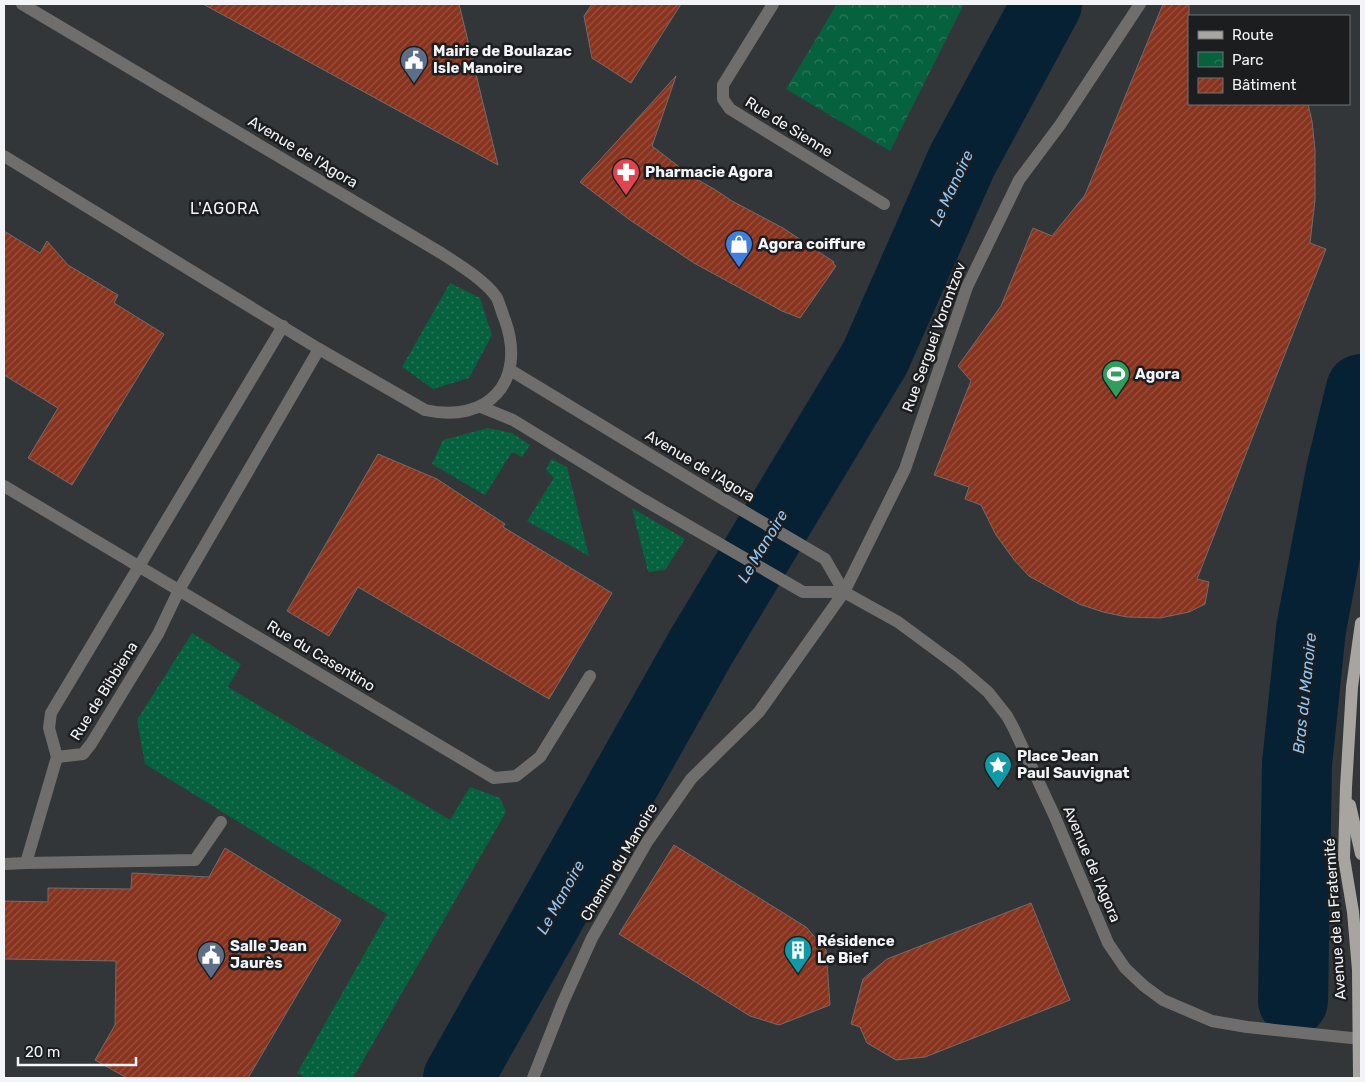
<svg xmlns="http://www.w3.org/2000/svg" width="1365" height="1082" viewBox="0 0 1365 1082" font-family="Rubik,sans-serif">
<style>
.grass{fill:url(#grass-dots)}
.park{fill:url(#park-crowns)}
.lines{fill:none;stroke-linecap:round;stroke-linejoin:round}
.river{stroke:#072134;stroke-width:70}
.building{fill:url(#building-hatch);stroke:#726c6b}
.minor{stroke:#6f6e6c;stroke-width:12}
.major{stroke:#a8a5a1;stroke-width:12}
.labels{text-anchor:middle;stroke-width:5;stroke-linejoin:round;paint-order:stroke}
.poi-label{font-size:15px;font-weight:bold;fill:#f2f4f7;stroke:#1b1d1f;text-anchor:start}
.street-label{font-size:15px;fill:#f2f4f7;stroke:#1b1d1f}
.water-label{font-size:16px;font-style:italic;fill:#8ec7f8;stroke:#1b1d1f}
.neighbourhood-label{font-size:16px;letter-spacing:1px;fill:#f2f4f7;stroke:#1b1d1f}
</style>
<defs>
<pattern id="grass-dots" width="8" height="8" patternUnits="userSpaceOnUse" patternTransform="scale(1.25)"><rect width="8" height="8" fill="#06613f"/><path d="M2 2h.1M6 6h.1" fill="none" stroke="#2b785c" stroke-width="1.8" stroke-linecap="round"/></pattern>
<pattern id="park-crowns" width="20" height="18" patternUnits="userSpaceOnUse" patternTransform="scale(1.25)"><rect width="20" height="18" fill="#06613f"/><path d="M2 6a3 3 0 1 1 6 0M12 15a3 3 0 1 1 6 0" fill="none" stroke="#2b785c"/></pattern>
<pattern id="building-hatch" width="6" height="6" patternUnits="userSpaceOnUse" patternTransform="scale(1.25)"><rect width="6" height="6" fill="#88331d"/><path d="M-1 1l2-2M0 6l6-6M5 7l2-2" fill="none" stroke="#99513f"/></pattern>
</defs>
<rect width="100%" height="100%" fill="#323639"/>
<g class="grass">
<path d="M450,283L480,298L492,335L469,378L433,389L402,367Z"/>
<path d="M488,428L512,433L530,445L522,457L512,452L485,495L432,464L443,440Z"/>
<path d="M551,459L567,467L589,556L527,521L554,478L546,470Z"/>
<path d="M632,508L685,539L665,570L648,572Z"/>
<path d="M192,633L241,664L228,687L450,820L470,787L500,798L506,812L353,1078H306L297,1073L387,914L145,764L137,720Z"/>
</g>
<path class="park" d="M837,4H964L890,151L786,89Z"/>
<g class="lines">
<g class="river">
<path d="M1293,1001L1297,764L1311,629L1341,471L1361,389"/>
<path d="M458,1078L701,647L875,358L962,161L1047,4"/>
</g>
</g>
<g class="building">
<path d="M203,4H459L498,165Z"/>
<path d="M592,4H681L631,83L592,58L584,16Z"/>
<path d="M1163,4H1189V104H1308L1312,121L1315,150V200L1310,243L1326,249L1197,579L1209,582L1205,604L1189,612L1160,618L1127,617L1103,612L1079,604L1029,576L1015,561L996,535L981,505L965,499L969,487L934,475L971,381L958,366L1001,306L1033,228L1052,236L1085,195Z"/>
<path d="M676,76L652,146L691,176L714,189L732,201L783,228L834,262L833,264L836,266L800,318L782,311L694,263L630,220L580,182Z"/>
<path d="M4,231L40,253L47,241L68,265L118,295L114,303L164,334L72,485L28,458L58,408L4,375Z"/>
<path d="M378,454L437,479L505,524L503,527L612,593L549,699L358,587L329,636L287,611Z"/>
<path d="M674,845L806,927L826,950L830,1005L779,1025L750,1016L619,934Z"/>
<path d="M225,848L341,920L248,1078H127L95,1060L115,1025L116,961L4,959V901L48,902V888L131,889L132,873L209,877Z"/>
<path d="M1031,903L1070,1000L925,1057L896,1060L867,1043L860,1027L851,1024L863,979L887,959Z"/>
</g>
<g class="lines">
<g class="minor">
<path d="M773,4L723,85V99L730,109L884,204"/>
<path d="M4,156L319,349L425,410C488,424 527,382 505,320C502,313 500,305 497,298C486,281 458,264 441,253L22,4"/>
<path d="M283,326L51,713L49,728L57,757L83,754L91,744L158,634L179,590L319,349"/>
<path d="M510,370L723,499L825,559L844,592L898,622L959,667L988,692L1007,716L1014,729L1055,817L1108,943L1125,968L1144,986L1163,1000L1212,1021L1247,1027L1361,1039"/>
<path d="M481,407L513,420L644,500L803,592H844"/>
<path d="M4,486L494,778L516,776L540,757L590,676"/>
<path d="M26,863L195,860L221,822"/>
<path d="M4,864L26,863L57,757"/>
<path d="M533,1078L563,1002L592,938L647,842L691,779L759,712L844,592L905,469L967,287L1019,180L1060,125L1140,4"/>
</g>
<g class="major">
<path d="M1350,805L1361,854"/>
<path d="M1359,1078L1358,970L1353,912L1344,858L1346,787L1352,687L1361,623"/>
</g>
</g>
<defs>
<g id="civic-pin" transform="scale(1.4375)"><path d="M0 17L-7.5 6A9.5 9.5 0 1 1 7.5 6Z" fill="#5c6f8a" stroke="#1b1d1f"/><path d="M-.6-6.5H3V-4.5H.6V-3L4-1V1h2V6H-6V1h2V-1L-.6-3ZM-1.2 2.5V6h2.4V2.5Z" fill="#fff"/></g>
<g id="pharmacy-pin" transform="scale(1.4375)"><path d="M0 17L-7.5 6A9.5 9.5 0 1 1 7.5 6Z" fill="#e0444e" stroke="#1b1d1f"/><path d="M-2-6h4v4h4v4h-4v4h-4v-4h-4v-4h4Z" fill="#fff"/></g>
<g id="shop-pin" transform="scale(1.4375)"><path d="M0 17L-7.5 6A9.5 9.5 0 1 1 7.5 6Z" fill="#3f7fe0" stroke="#1b1d1f"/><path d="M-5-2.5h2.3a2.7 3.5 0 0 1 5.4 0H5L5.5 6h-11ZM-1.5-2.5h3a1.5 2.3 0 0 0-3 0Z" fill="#fff"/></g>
<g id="stadium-pin" transform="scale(1.4375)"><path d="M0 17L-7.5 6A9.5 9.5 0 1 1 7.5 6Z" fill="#2e9e5b" stroke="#1b1d1f"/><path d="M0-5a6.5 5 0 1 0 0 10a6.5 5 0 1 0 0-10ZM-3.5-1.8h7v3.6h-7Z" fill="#fff"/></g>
<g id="sight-pin" transform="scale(1.4375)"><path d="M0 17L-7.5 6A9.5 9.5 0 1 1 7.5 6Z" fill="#0f9aa8" stroke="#1b1d1f"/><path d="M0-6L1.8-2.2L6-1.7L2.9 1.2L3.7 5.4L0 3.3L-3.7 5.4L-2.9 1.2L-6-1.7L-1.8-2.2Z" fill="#fff"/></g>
<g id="building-pin" transform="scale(1.4375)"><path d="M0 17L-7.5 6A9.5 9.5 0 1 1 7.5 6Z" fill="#0f9aa8" stroke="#1b1d1f"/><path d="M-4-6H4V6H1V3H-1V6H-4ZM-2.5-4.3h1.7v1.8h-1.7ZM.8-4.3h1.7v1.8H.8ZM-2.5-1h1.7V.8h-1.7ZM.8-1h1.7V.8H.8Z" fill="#fff"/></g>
</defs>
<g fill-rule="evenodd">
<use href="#civic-pin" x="414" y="60"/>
<use href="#pharmacy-pin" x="626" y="172"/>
<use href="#shop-pin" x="739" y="244"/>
<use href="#stadium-pin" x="1116" y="374"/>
<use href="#sight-pin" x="998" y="765"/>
<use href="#building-pin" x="798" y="950"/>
<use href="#civic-pin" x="211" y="955"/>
</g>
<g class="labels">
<g class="poi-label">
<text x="433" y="56">Mairie de Boulazac<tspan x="433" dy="17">Isle Manoire</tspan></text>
<text x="645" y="177">Pharmacie Agora</text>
<text x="758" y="249">Agora coiffure</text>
<text x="1135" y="379">Agora</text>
<text x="1017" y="761">Place Jean<tspan x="1017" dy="17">Paul Sauvignat</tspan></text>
<text x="817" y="946">Résidence<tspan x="817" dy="17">Le Bief</tspan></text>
<text x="230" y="951">Salle Jean<tspan x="230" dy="17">Jaurès</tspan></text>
</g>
<g class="street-label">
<text transform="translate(789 127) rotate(32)" y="5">Rue de Sienne</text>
<text transform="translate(303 152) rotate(31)" y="5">Avenue de l'Agora</text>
<text transform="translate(934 337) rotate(-70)" y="5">Rue Serguei Vorontzov</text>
<text transform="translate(700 466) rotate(31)" y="5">Avenue de l'Agora</text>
<text transform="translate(321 656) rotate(31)" y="5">Rue du Casentino</text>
<text transform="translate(104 691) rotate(-58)" y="5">Rue de Bibbiena</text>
<text transform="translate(619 862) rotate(-59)" y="5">Chemin du Manoire</text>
<text transform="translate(1092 864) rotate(67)" y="5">Avenue de l'Agora</text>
<text transform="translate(1335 919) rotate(-94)" y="5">Avenue de la Fraternité</text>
</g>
<g class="water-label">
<text transform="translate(951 188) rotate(-65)" y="6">Le Manoire</text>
<text transform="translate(762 546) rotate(-59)" y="6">Le Manoire</text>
<text transform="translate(1304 693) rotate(-84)" y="6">Bras du Manoire</text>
<text transform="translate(560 897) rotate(-61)" y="6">Le Manoire</text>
</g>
<g class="neighbourhood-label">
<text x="225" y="214">L'AGORA</text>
</g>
</g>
<rect width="1365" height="1082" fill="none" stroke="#f2f4f7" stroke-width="10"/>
<rect x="1188" y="15" width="162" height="90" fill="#1b1d1f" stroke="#717375"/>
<rect x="1198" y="31" width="25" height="8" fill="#a8a5a1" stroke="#717375"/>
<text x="1232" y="40" font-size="15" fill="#f2f4f7">Route</text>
<rect x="1198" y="52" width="25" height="15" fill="url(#park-crowns)" stroke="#717375"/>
<text x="1232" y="65" font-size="15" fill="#f2f4f7">Parc</text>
<rect x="1198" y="78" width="25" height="15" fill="url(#building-hatch)" stroke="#717375"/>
<text x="1232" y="90" font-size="15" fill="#f2f4f7">Bâtiment</text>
<path d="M18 1057v8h118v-8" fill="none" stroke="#f2f4f7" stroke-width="2.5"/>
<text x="25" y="1057" font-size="15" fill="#f2f4f7" stroke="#1b1d1f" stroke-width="4" paint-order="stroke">20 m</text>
</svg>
